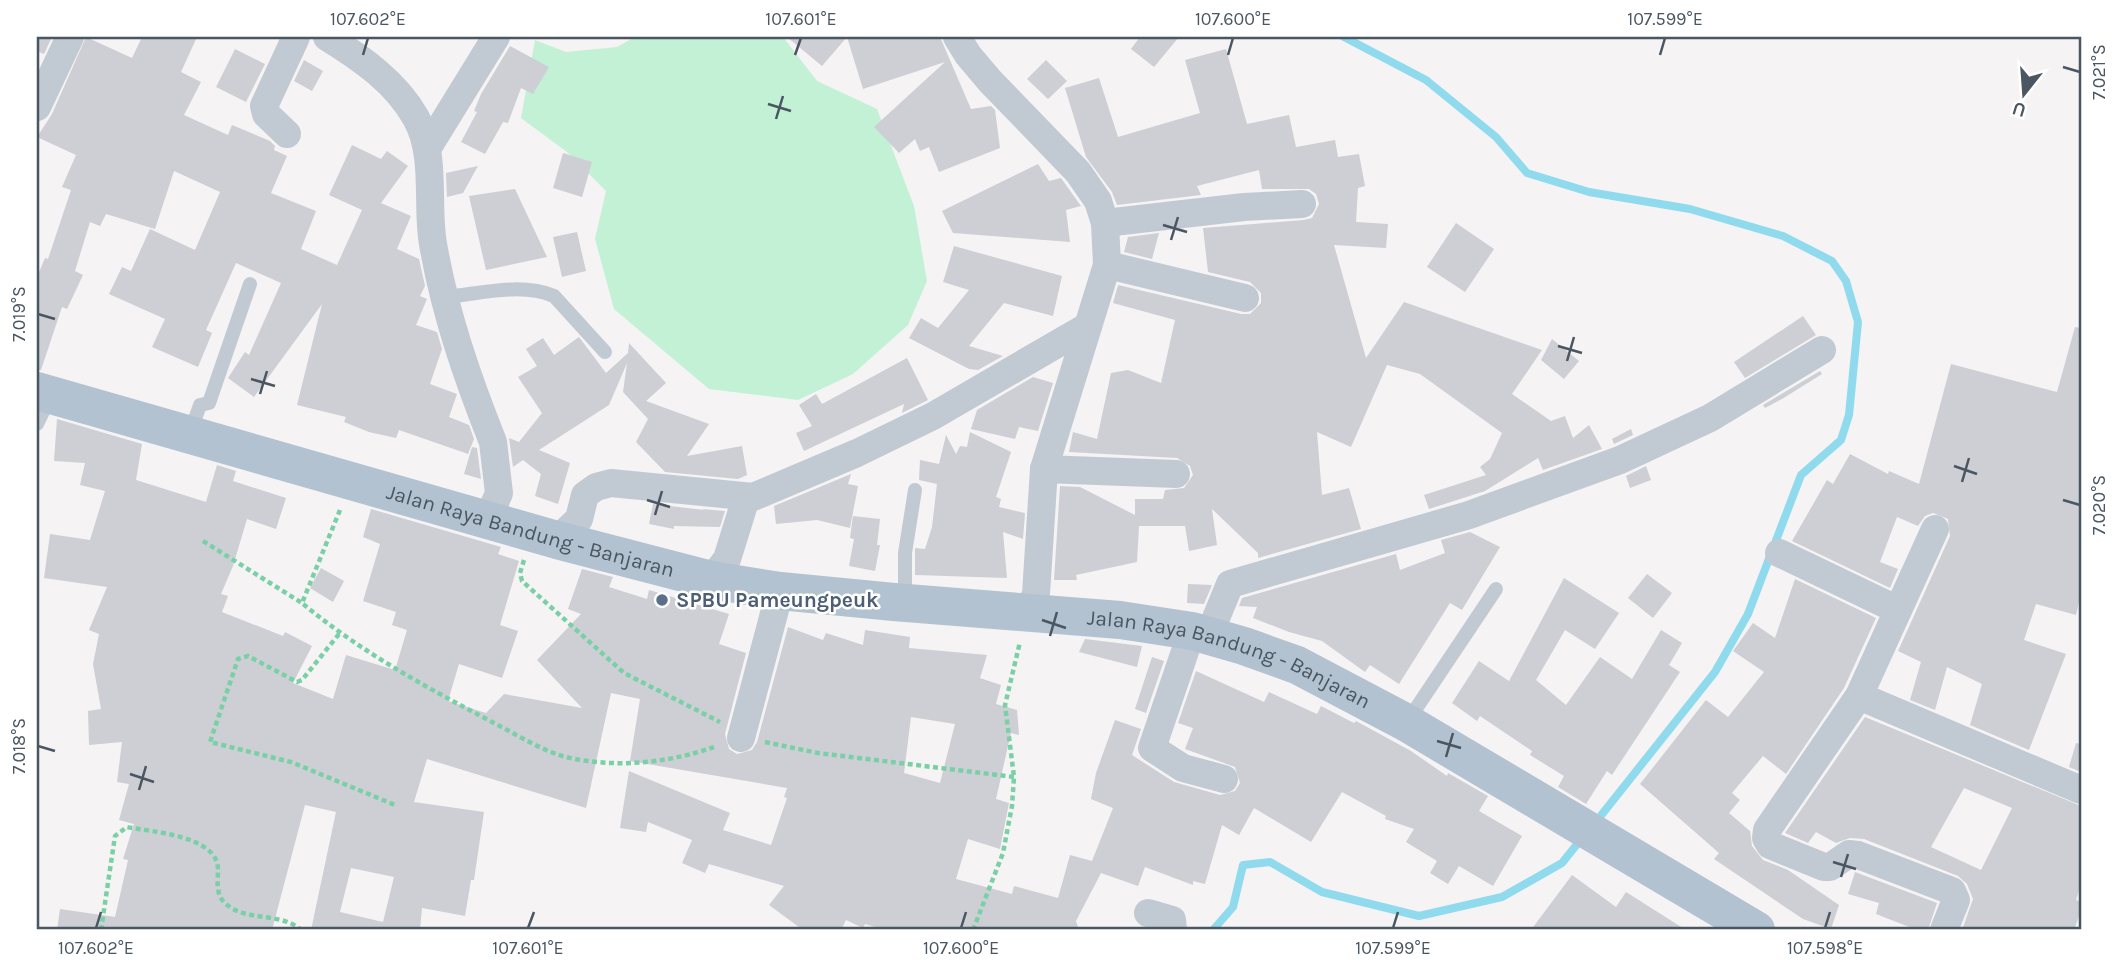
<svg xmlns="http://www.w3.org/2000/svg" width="2118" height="967" font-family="Karla,sans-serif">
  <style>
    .green { fill: #c3f1d5 }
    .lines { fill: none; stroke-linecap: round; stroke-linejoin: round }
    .stream { stroke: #90daee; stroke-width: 8 }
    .building { fill: #cdcfd5; fill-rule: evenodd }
    .path { stroke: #7ad0a6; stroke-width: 4.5; stroke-dasharray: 5 3.5; stroke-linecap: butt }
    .lane { stroke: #c1cad2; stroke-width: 14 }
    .street { stroke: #c1cad2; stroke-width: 28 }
    .primary { stroke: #b3c2d1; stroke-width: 38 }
    .ticks { fill: none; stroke: #4a5661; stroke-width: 2.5 }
    .service-dot { fill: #5c6f8a; stroke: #fff; stroke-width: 2.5 }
    .labels { text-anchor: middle; stroke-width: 5; stroke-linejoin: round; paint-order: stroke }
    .street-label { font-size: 21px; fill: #4a5661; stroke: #fff }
    .service-label { font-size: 21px; font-weight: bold; fill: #4e5e75; stroke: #fff; text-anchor: start }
    .neatline { fill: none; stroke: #4a5661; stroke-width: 2.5 }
    .ticks-label { font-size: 18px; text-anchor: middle; fill: #4a5661 }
  </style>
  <rect width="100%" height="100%" fill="#f5f3f3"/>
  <path class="green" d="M635,37h148l34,44 60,28 37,97 13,75 -19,44 -55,49 -55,26 -89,-11 -95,-80 -19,-70 11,-48 -39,-39 -46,-34 14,-78 31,12 51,-5z"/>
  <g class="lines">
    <g class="stream">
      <path d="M1344,37l82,43 70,57 31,36 62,19 101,17 93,27 49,25 14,20 12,41 -9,93 -8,25 -40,35 -53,139 -33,58 -120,151"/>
      <path d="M1213,930l20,-23 10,-42 27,-3 52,30 97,24 83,-19 60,-34 20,-25"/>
    </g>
  </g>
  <g class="building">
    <path d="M37,37h15l-8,17 -7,-3z"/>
    <path d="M86,37l46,21 10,-21h55l-16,35 20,10 -17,33 44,20 4,-10 38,16 5,5 -1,4 13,6 -16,37 45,18 -15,38 36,16 25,-55 -33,-15 23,-50 29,14 6,-8 21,15 -27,37 30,13 -14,33 22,10 6,27 -5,10 7,3 -11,26 21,7 5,17 -12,35 27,10 -8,23 20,8 5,14 -6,15 -69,-24 -3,8 -27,-6 -25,-10 2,-5 -49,-12 25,-101 -68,93 -26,-19 17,-26 4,3 32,-72 -45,-20 -30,67 6,3 -14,34 -46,-20 13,-28 -56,-25 13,-27 9,4 19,-42 45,21 25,-58 -46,-21 -19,58 -49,-15 -6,12 -10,-4 -15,49 8,4 -16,34 -5,-2 -21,63h-4v-93l8,-19 3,1 23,-69 -9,-3 14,-32 -39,-18 15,-23z"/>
    <path d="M787,37h153l31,72 20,-3 4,4 5,38 -61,24 -10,-25 -9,4 -5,-12 -16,14 -25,-26 71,-65 -82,27 -16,-52 -25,29z"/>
    <path d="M1140,37h39l-25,30 -23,-18z"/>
    <path d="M510,46l39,21 -16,27 -12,-6 -13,35 -5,-1 -18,32 -24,-12 16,-30 -3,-1 7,-17z"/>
    <path d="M235,49l30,15 -19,38 -30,-15z"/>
    <path d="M1226,49l21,75 42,-9 7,32 39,-7 3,17 21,-3 6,32 -7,2 -2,34 32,2 -2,24 -52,-3 32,113 38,-56 138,48 -30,44 39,27 14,-5 8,22 16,-13 13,24 -59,21 -5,-12 -53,33 -56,18 -5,-14 62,-20 -6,-8 10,-8 12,-26 -82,-59 -33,-9 -36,82 -34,-15 5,63 27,-7 12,41 -103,29v-5l-46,-44 5,36 -28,6 -4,-25h-46l-2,36 -61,13 1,5h-23l6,-94 20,1 55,28v-16h28l2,-9 19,-2 9,-13 -3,-9 -13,-8 -108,-6 4,-20 24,7 14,-66 17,-3 33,13 14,-63 -62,-17 5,-18 123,29h9l11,-11v-10l-11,-11 -42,-10 -5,-44 101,-8 8,-2 7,-14 -3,-10 -7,-5h-47l-3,-19 -62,16 4,9 -84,10 -5,-13 -26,-35 -21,-69 34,-10 19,59 82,-24 -15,-53z"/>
    <path d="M304,60l19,11 -11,20 -18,-10z"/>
    <path d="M1046,60l21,21 -19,18 -21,-20z"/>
    <path d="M563,153l29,9 -10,35 -29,-9z"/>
    <path d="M1038,164l11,17 12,-3 20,28 -15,4 4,32 -117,-9 -11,-22z"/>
    <path d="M478,166l-15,27 -16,4 -1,-24z"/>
    <path d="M515,189l32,68 -61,13 -17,-74z"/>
    <path d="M1456,223l38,26 -29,43 -38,-25z"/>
    <path d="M577,232l9,39 -24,6 -9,-40z"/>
    <path d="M1159,233l-7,26 -28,-7 4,-15z"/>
    <path d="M954,246l108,30 -9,40 -49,-13 -35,43 34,10 -25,14 -9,-1 -60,-31 12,-20 17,10 31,-38 -26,-8z"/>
    <path d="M1803,316l13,19 -71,43 -11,-16z"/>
    <path d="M2075,327l6,1v265l-5,22 -40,-11 -12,36 42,14 -37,96 -59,-25 12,-41 -35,-17 -12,43 -25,-10 11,-38 -23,-11 52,-115 -2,-17 -15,-6 -8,3 -7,10 -21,-9 -17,45 18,7 -8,19 -98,-47 35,-61 6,4 17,-30 38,20 1,-3 30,13 32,-120 106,28z"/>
    <path d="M579,337l27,36 22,-20 1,-10 37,40 -20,18 63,23 -22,32 55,-10 5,29 -9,4 -73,-7 -29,-30 12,-23 -25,-27 4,-29 -18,42 -70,45 31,13 -12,41 -23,-8 6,-22 -18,-14 -10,7 -4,-29 10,4 23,-29 -24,-36 19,-11 -11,-17 17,-11 11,17z"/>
    <path d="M1552,339l27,22 -15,18 -23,-19z"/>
    <path d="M907,358l21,42 -26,13 2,-9 -100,47 -8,-18 16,-7 -13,-21 17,-11 6,10z"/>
    <path d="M1820,371l2,3 -40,25 -17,9 -2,-3z"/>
    <path d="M1033,377l20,6 -15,48 -19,-4 -4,12 -44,-10 6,-19z"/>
    <path d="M57,419l85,25 -6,36 70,22 11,-37 19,6 -3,10 53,17 -10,31 -29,-10 -14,47 -12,28 7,2 -6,16 61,24 2,-4 27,14 -19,37 40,16 13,-44 49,15 12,-40 -15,-5 4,-13 -33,-11 17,-57 -17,-7 8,-28 130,38 -3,7 21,7 -19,64 18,6 -16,47 -43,-14 -11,37 38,12 18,-19 78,14 -45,-48 44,-46 -13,-5 14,-40 31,8 -4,10 38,12 2,-9 80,24 -10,30 27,9 -21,81 4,15 8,5 15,-4 5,-8 31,-115 35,13 3,-7 37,12 2,-15 45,7 -1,11 78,7 -7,23 21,7 -5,19 21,6 2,25 -8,-2 -15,66 13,4 -9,46 -32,-10 -12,40 56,15 2,-8 44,12 12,-43 22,6 21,-53 -22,-9 5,-26 19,-53 26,9 -9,26 42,27 46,13 15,-4 5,-8 -5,-16 -50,-18 8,-21 -15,-5 18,-52 68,31 5,-10 48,22 4,-8 33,17 2,-2 55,30 36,25 1,-3 40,23 -9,15 43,25 -29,50 -34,-20 -11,18 -18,-11 7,-12 -31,-19 8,-13 -29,-10 1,-3 -44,-24 -31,50 -57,-34 -15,27 -17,-10 -17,59 -12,-3v4l-48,-18 -7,19 -37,-13 -25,48 3,9h-194l-20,-6 -2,4 -17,-8 -5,10h-38l-34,-25 15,-19 -75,-22 -4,9 -23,-10 10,-23 -44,-18 -2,10 -26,-4 9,-57 101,42 -7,17 48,15 16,-47 -3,-1 3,-9 -157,-27 10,-62 -29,-6 -25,115 -159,-49 -13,43 70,10 -10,68h-3l-6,36 -43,-8 -2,22h-109l25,-118 -31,-7 -33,125h-215l3,-21 55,8 13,-57 -5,-1 11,-35 -15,-4 10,-36 -12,-2 5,-40 -33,3 -1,-34 13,-2 -8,-45 6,-30 -10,-4 18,-43 -63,-9 6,-44 40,6 15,-49 -25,-6 5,-22 -31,-2zM911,717l44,7 -15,59 -36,-10zM351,868l43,9 -11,45 -43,-10z"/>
    <path d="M1631,429l2,6 -19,9 -2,-5z"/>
    <path d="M970,432l41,20 -15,45 5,2 -2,8 26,6 -2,26 -20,-7 4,46 -92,-3v-27l10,1 7,-22 5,-43 -18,-4 1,-20 19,4 7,-29 10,19 4,-8 7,1z"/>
    <path d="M472,447l5,1 4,31 -17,-5z"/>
    <path d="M1646,466l5,14 -21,8 -4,-12z"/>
    <path d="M851,474l-3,10 10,2 -8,42 -33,-8 -41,4 -2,-18z"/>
    <path d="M653,504l51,6 -2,-1 23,2 -5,16 -46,-1v3l-25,-5z"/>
    <path d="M853,516l27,3 -3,26h3l-5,26 -26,-5 5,-27 -4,-1z"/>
    <path d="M1470,532l30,15 -38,63 -12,-7 -51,81 -29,-19 -5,7 -43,-31 -33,-9 -36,-14 4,-11 -18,-1 3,-8 154,-44 4,16 45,-17 -4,-13z"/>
    <path d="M321,568l23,13 -11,21 -23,-14z"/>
    <path d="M1647,574l25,19 -19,25 -25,-20z"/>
    <path d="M1564,578l55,35 -24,36 -30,-19 -29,50 30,25 34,-48 32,22 29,-49 21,13 -13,22 11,7 -68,103 -5,-4 -21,33 -28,-17 6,-11 -34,-21 2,-4 -52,-35 -3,5 -25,-18 27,-42 30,20z"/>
    <path d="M1795,579l81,39 -32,70 -58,86 -23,-18 -31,37 8,7 -11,13 21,18 2,15 11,14 25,10 51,35 -8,24 -28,-10 -89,-60 5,-6 -79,-69 66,-84 22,17 36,-45 -31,-21 20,-28 22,15z"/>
    <path d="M1188,584l24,1 -8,19 -17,-1z"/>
    <path d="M1085,639l57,7 -5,21 -58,-15z"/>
    <path d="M1152,657l12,4 -18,52 -11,-4z"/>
    <path d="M1865,717l216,89v78l-5,16 5,2v9l-7,19h-112l11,-31 -6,-15 -9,-8 -94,-37 -14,-1 -14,5 -20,-11 -8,11 -23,-10zM1964,788l48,20 -31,62 -50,-23z"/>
    <path d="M2076,743l5,1v28l-12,-5z"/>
    <path d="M1855,872l82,31 -9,27h-11l-41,-16 3,-11 -31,-9z"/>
    <path d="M1572,875l44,32 10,-15 60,38h-155z"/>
  </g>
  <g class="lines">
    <g class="path">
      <path d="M340,510l-38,93c59,49 122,83 190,119 26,13 54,32 83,37 49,9 97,3 142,-13"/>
      <path d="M203,541l99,62"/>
      <path d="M524,560l-4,13 2,8 102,92 96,49"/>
      <path d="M339,634l-37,46 -5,2 -49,-26 -10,3 -28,83 81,20 104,43"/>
      <path d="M765,742l53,11 196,24"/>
      <path d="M101,930l14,-94 12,-9c24,5 90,8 91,42 0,12 -3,26 8,35 20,18 56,8 75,26"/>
      <path d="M849,930h10"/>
      <path d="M973,930l30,-77 9,-47 2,-29 -9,-72 15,-63"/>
    </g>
    <g class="lane">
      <path d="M444,297c35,-3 77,-15 110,-1l51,56"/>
      <path d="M37,424l14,-29"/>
      <path d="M190,433l10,-28 9,-2 41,-119"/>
      <path d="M897,598l8,-11v-34l10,-63"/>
      <path d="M1407,722l89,-133"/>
    </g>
    <g class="street">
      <path d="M327,37c34,21 69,45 89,81 21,37 10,86 17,126 12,69 34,133 60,198l6,51 -11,26"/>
      <path d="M957,37l11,18 22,26 88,91 20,29 7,22 2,42 -63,204 -8,125 -8,18"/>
      <path d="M37,107l33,-70"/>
      <path d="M287,134l-21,-20 -2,-8 32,-69"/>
      <path d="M427,149l69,-112"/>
      <path d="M1105,223l139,-16 58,-3"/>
      <path d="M1107,265l138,33"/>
      <path d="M1044,469l132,5"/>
      <path d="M1935,529l-76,167 -92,134 -1,8 4,7 54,22h6l19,-13 9,1 94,36 4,9 -12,30"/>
      <path d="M557,540l22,-21 6,-24 11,-8 15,-4 142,14 104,-44 76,-37 155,-90"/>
      <path d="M1779,553l119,57"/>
      <path d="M711,580l16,-21 19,-61"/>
      <path d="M1192,631l-40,117 31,20 41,11"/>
      <path d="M1209,635l21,-51 239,-69 151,-55 90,-42 112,-68"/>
      <path d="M1859,696l222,94"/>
      <path d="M741,738l39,-147"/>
      <path d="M1148,913l24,7 1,10"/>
    </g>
    <path class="primary" id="s1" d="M37,391l520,149 154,40 69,11 114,11 226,18 72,11 52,15 53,19 110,58 349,207"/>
  </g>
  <path class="ticks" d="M363,55l5,-17M795,55l6,-17M1228,55l5,-17M1660,55l5,-17M2063,67l17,5M768,104l23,7M776,119l7,-23M1163,225l24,7M1171,240l7,-23M38,314l17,5M1558,346l24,7M1567,361l7,-24M251,379l24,7M260,394l7,-23M1954,466l23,8M1962,482l7,-24M647,500l23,7M2063,500l17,5M655,515l7,-24M1042,620l24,8M1050,636l7,-24M1437,741l24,7M38,746l17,5M1446,757l7,-24M130,774l24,8M139,790l7,-24M1833,862l23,7M1841,877l7,-23M96,928l5,-16M528,928l6,-16M961,928l5,-16M1393,928l5,-16M1825,928l5,-16"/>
  <circle class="service-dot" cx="662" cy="600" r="7"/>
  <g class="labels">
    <g class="street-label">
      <text dy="7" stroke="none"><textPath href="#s1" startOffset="513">Jalan Raya Bandung - Banjaran</textPath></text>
      <text dy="7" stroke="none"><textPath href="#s1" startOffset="1227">Jalan Raya Bandung - Banjaran</textPath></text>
    </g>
    <g class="service-label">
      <text x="676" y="607">SPBU Pameungpeuk</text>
    </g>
  </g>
  <rect width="2118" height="967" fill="none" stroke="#ffffff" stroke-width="77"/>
  <g transform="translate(2024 94) rotate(197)" stroke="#ffffff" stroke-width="5" paint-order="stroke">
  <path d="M0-5L12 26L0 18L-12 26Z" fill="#4a5661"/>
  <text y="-10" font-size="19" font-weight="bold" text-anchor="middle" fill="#4a5661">U</text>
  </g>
  <rect x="38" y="38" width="2042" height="890" class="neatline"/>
  <g class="ticks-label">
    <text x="368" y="25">107.602°E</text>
    <text x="801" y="25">107.601°E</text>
    <text x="1233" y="25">107.600°E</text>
    <text x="1665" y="25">107.599°E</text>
    <text transform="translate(2099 72) rotate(-90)" y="6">7.021°S</text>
    <text transform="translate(19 314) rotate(-90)" y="6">7.019°S</text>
    <text transform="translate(2099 505) rotate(-90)" y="6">7.020°S</text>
    <text transform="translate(19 746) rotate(-90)" y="6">7.018°S</text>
    <text x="96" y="954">107.602°E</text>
    <text x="528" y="954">107.601°E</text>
    <text x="961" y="954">107.600°E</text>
    <text x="1393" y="954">107.599°E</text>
    <text x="1825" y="954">107.598°E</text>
  </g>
</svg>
